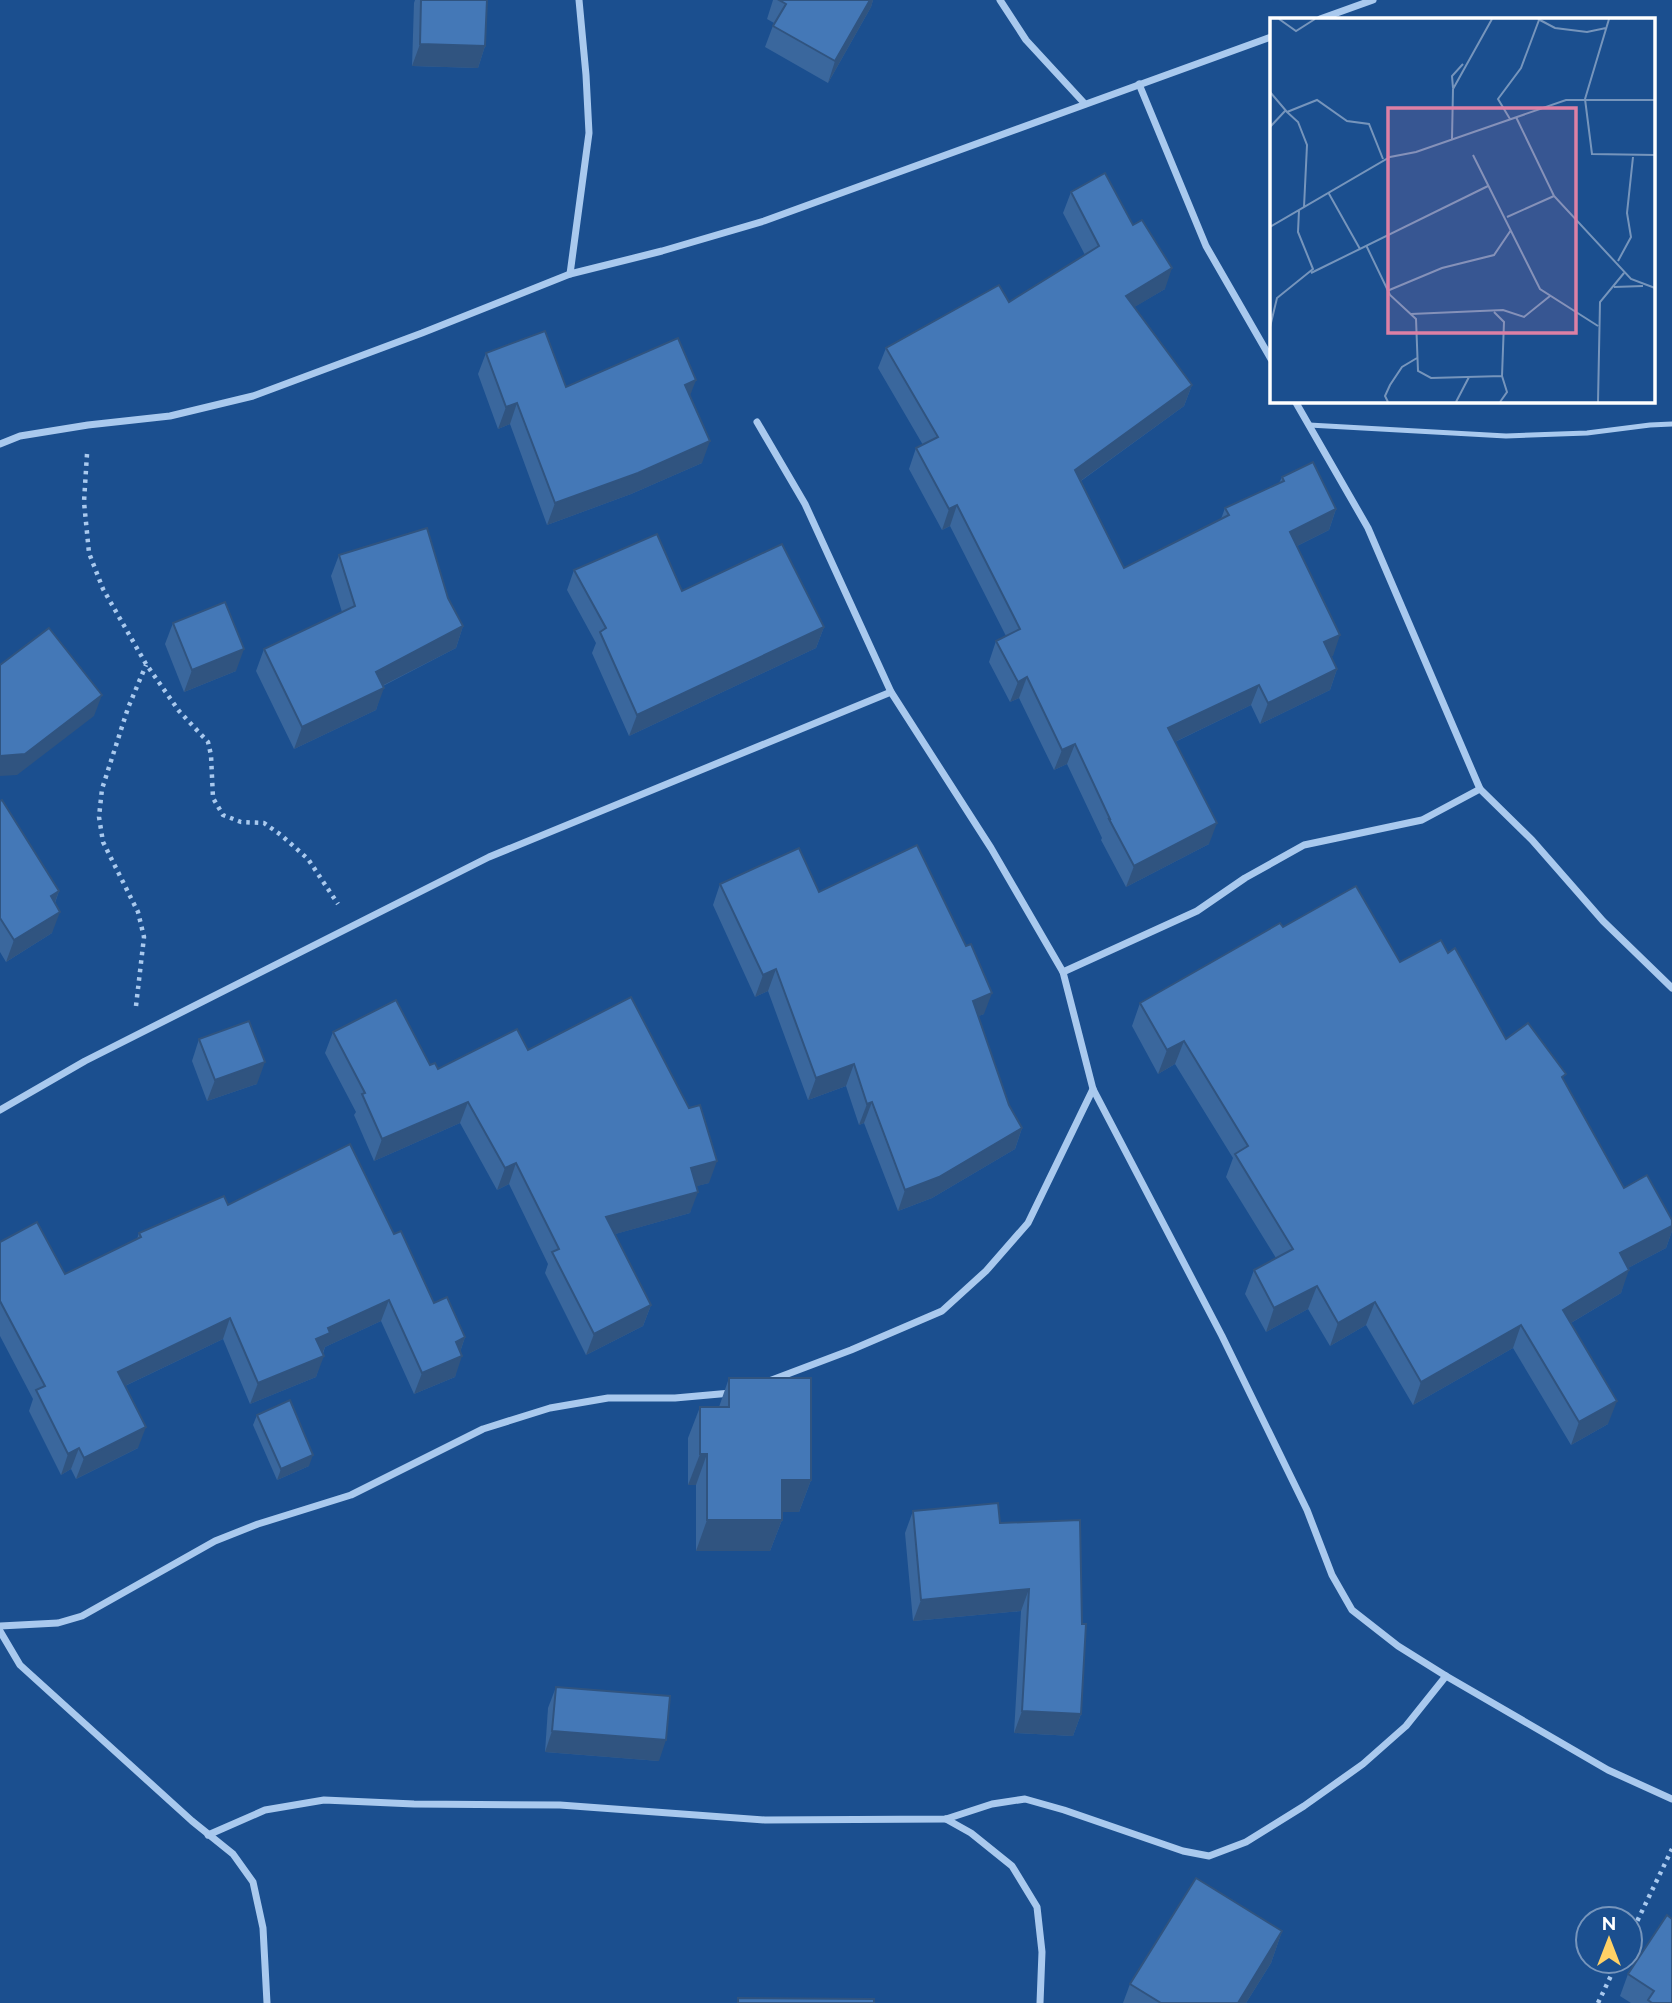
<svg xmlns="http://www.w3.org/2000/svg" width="1672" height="2003" font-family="Raleway,sans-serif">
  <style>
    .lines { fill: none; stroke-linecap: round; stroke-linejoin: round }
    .path { stroke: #a9c9ee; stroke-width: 4.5; stroke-dasharray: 3.5 5; stroke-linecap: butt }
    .service { stroke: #a9c9ee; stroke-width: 5 }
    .minor { stroke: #a9c9ee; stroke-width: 7 }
    .wall { fill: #3a679d }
    .shaded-wall { fill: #305480 }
    .building { fill: #4478b7; stroke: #305480; stroke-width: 2 }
    .inset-road { fill: none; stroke: #7695bc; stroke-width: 2 }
    .view { fill: #dd80a5; fill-opacity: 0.15; stroke: #dd80a5; stroke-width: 3.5 }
    .inset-edge { fill: none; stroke: #fff; stroke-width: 3.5 }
  </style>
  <rect width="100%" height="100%" fill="#1b4f8f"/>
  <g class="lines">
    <g class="path">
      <path d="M87,454l-3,48 5,51 14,36 43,75 33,47 29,31 3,13 2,43 10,17 18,7 23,1 17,12 27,24 30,45"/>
      <path d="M136,1006l8,-69 -6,-25 -35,-70 -4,-25 3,-28 26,-81 18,-43"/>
      <path d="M1630,1936l42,-87"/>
      <path d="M1598,2003l20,-42"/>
    </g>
    <path class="service" d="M1309,425l197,11 81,-3 63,-8 22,-1"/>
    <g class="minor">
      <path d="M1000,0l26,40 59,64"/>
      <path d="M1320,19l53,-19"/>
      <path d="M1139,84l67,162 65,113"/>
      <path d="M570,274l19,-141 -3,-58 -7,-75"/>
      <path d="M1295,401l73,127 112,261 52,51 71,81 69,67"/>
      <path d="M757,422l48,82 86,188 100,156 72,124 30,117 129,247 85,174 25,65 20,35 46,36 48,30 162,94 64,29"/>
      <path d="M0,444l20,-8 68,-11 82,-9 83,-20 169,-63 148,-59 92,-23 102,-30 507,-184"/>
      <path d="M1063,972l134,-61 48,-33 59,-33 118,-25 58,-31"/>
      <path d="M0,1110l85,-49 404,-204 402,-165"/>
      <path d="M769,1381l82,-31 91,-39 44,-40 42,-48 65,-134"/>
      <path d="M0,1626l58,-3 24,-7 133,-75 43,-17 93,-29 132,-66 67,-21 58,-10h67l56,-5"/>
      <path d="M0,1631l20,34 172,156 41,33 20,28 10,46 4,75"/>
      <path d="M946,1819l25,14 41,33 25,41 5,45 -2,51"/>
      <path d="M208,1835l57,-25 59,-10 90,4 146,1 205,15 181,-1 46,-15 33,-5 39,11 119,41 26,5 37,-14 58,-36 59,-42 43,-38 40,-50"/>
    </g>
  </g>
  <g class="wall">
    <path d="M415,0h72l-2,46 -7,22 -66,-2 2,-63z"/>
    <path d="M773,0h100l-2,7 -43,76 -63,-36 9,-24 -7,-4z"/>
    <path d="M1071,192l94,97 -31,18 58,78 -8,21 -103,75 43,87 97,-49 4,-11 54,-25 3,-6 54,32 -7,21 -32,16 36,110h-2l6,13 -7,21 -70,34 -9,-19 -76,37 34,102 -83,43 -25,-47 1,-2 -35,-74 -13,6 -35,-72 -9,4 -21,-40 7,-21 10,-5 -56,-110 -8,4 -33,-61 7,-21 7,-3 -45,-77 8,-20 123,-46 76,-47 -22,-42z"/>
    <path d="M486,353l80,34 124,10 12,66 -71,31 -84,31 -37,-101 -12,5 -20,-55z"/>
    <path d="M339,555l124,71 -7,22 -73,38 -7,24 -82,39 -38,-78 8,-22 78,-37 -11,-36z"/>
    <path d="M574,570l108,21 142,36 -8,21 -187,88 -37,-83 4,-10 -29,-53z"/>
    <path d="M173,623l63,48 -52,21 -19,-48z"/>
    <path d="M0,801l59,90 -4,12 -3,30 -46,29 -6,-10z"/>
    <path d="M720,884l99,8 165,122 -6,2 31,89 13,23 -7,21 -83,49 -34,13 -34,-88 -5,2 -13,-39 -38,14 -40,-109 -13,6 -42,-92z"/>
    <path d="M1283,927l117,35 48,-9 58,86 58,41 60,108 48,32v11l-6,17 -38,20 -7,25 -50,30 37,101 -37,21 -58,-97 -100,57 -47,-80 -36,21 -22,-37 -42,23 -21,-38 9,-24 22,-12 -50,-81 7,-19 -58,-94 -17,10 -26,-48 8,-23z"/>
    <path d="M333,1032l97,33 8,4 90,-19 181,133 -13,3 -6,27 -75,21 36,71 -8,21 -57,29 -41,-82 3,-9 -39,-80 -12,6 -37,-67 -86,38 -20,-46 2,-3 -31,-59z"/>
    <path d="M199,1039l58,45 -50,17 -15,-40z"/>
    <path d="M228,1205l166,29 40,69 31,34 -5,15 -5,25 -41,17 -33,-73 -56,26 -9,30 -66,27 -27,-65 -98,47 13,62 -62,31 -5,-10 -10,6 -32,-64 4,-12 -33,-63v-94l65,32 72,-35 2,-6z"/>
    <path d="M729,1378l82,102 -12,32h-17v8l-12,31h-74v-66h-8v-47l12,-31h19z"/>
    <path d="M257,1415l52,51 -32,14 -24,-55z"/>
    <path d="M913,1511l87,12 82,101 -1,90 -8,22 -59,-3 7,-122 -108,10 -8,-88z"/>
    <path d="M556,1687l103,74 -114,-9 3,-44z"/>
    <path d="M1282,1931l-11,32 -25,40h-123l7,-19z"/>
    <path d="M1628,1974l44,29h-41l-11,-7z"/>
  </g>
  <g class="shaded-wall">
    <path d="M870,0h3l-2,7 -43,76 7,-22z"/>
    <path d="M420,44l65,2 -7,22 -66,-2z"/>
    <path d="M1172,268l-7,21 -47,28 8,-21z"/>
    <path d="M696,380l-8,21 -3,-16z"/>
    <path d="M1192,385l-8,21 -116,84 7,-20z"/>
    <path d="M1480,401h95v1h-96z"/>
    <path d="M517,403l-7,21 -12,5 8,-22z"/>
    <path d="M710,441l-8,22 -71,31 -84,31 8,-22z"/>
    <path d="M957,505l-7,21 -8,4 7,-21z"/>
    <path d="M1336,509l-7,21 -46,23 7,-21z"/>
    <path d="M463,626l-7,22 -88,45 8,-21z"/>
    <path d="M824,627l-8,21 -187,88 8,-21z"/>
    <path d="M1340,635l-7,21 -16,7 7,-21z"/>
    <path d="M244,649l-8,22 -52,21 8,-22z"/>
    <path d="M1337,669l-7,21 -70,34 8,-21z"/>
    <path d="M1027,677l-8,21 -9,4 8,-20z"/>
    <path d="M1259,685l-8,20 -91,44 8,-21z"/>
    <path d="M384,688l-8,22 -82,39 8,-22z"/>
    <path d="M102,695l-8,21 -77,59 -17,1v-20z"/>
    <path d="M1075,744l-8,20 -13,6 8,-20z"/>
    <path d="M1217,823l-8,21 -83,43 8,-21z"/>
    <path d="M59,891l-8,22v-17z"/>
    <path d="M60,912l-8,21 -46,29 8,-22z"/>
    <path d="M776,969l-8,22 -13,6 8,-22z"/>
    <path d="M992,993l-8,21 -19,8 8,-21z"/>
    <path d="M1184,1041l-9,23 -17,10 9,-24z"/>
    <path d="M265,1062l-8,22 -50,17 8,-21z"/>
    <path d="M854,1064l-8,22 -38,14 8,-22z"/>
    <path d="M468,1102l-8,21 -86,38 8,-22z"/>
    <path d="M872,1102l-8,21 -5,2 8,-21z"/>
    <path d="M1022,1128l-7,21 -83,49 -34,13 7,-21z"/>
    <path d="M717,1161l-8,22 -26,7 8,-22z"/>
    <path d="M516,1163l-7,21 -12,6 8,-22z"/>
    <path d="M698,1192l-8,21 -92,26 8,-22z"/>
    <path d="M1672,1226v5l-6,17 -55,29 9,-24z"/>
    <path d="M1629,1270l-8,23 -67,40 9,-23z"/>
    <path d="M1317,1286l-9,23 -42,23 8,-24z"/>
    <path d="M389,1300l-8,21 -56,26 -3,7 -6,-15 12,-11z"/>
    <path d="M1375,1302l-9,23 -36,21 8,-23z"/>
    <path d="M651,1305l-8,21 -57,29 8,-21z"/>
    <path d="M230,1318l-7,21 -113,54 8,-21z"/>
    <path d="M1521,1325l-8,23 -100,57 8,-23z"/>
    <path d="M465,1337l-7,21 4,-2 -7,21 -41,17 8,-21 34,-31z"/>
    <path d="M324,1356l-8,21 -66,27 8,-21z"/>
    <path d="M1617,1401l-9,23 -37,21 8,-23z"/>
    <path d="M146,1427l-8,21 -62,31 8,-21z"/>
    <path d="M79,1448l-8,21 -10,6 7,-21z"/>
    <path d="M700,1454h7l-11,31h-8z"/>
    <path d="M313,1455l-4,11 -32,14 4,-11z"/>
    <path d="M782,1480h29l-12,32h-29z"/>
    <path d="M707,1520h75l-12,31h-74z"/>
    <path d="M1029,1589l-8,22 -108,10 8,-21z"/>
    <path d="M1022,1711l59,3 -8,22 -59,-3z"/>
    <path d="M552,1731l114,9 -7,21 -114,-9z"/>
    <path d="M1282,1931l-11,32 -25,40h-8z"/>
  </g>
  <g class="building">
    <path d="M421,0h66l-2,46 -65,-2z"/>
    <path d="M779,0h91l-35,61 -62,-35 13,-22z"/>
    <path d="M1105,173l28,52 9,-5 30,48 -46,28 66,89 -117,85 49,98 105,-53 -4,-7 59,-27 -2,-4 31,-15 23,47 -46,23 50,103 -16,7 13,27 -69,34 -9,-18 -91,43 49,95 -83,43 -25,-47h1l-35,-75 -13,6 -35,-73 -9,5 -22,-41 24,-12 -63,-124 -8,4 -33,-61 22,-11 -52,-89 113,-63 10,17 90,-56 -28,-54z"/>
    <path d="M545,331l21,56 112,-49 18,42 -11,5 25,56 -72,32 -83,30 -38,-100 -11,4 -20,-54z"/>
    <path d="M427,528l21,70 15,28 -87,46 8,16 -82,39 -38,-78 91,-43 -16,-51z"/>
    <path d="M657,534l25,57 100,-47 42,83 -187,88 -37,-83 6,-4 -32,-58z"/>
    <path d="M225,602l19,47 -52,21 -19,-47z"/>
    <path d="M49,628l53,67 -77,59 -25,2v-91z"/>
    <path d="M2,800l57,91 -8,5 9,16 -46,28 -14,-22v-117z"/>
    <path d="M917,845l49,101 5,-2 21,49 -19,8 36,104 13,23 -83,49 -34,13 -33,-88 -5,2 -13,-40 -38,14 -40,-109 -13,6 -43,-91 79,-36 20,44z"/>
    <path d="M1356,886l44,76 41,-22 7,13 7,-5 51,91 22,-16 38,51 -4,3 62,111 23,-13 25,45v6l-52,27 9,17 -66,40 54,91 -38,21 -58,-97 -100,57 -46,-80 -37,21 -21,-37 -43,22 -20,-38 39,-21 -58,-95 13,-8 -64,-105 -17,9 -27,-47 140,-80 3,4z"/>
    <path d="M631,997l58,111 11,-3 17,56 -26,7 7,24 -92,25 45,88 -57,29 -42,-82 7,-3 -43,-86 -11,5 -37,-66 -86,37 -20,-45 3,-1 -32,-61 63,-32 34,65 5,-2 3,6 79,-40 11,21z"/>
    <path d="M249,1021l16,41 -50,18 -16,-41z"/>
    <path d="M350,1144l44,90 7,-3 33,72 13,-6 18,40 -9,5 6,14 -40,17 -33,-73 -61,28 2,5 -14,6 8,17 -66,27 -28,-65 -112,54 28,55 -62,31 -5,-10 -11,6 -32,-64 9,-4 -45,-85v-59l37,-20 28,52 76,-37 -2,-4 85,-37 4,9z"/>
    <path d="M729,1378h82v102h-29v40h-75v-66h-7v-47h29z"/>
    <path d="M290,1400l23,55 -32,14 -24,-54z"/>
    <path d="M998,1503l2,20 80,-3 2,104h4l-5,90 -59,-3 7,-122 -108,11 -8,-89z"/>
    <path d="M556,1687l114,9 -4,44 -114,-9z"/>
    <path d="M1196,1878l86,53 -44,72h-77l-31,-19z"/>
    <path d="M1667,1915l5,4v84h-20l-4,-3 6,-9 -26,-17z"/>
    <path d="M738,1998l136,1v4h-136z"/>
  </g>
  <g transform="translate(1270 18)">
    <rect width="385" height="385" fill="#1b4f8f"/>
    <path class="inset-road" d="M9,1l17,12 19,-12M268,1l17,9 32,4 19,-4M339,1l-24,80 7,55 63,1M183,70l-1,-12 11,-12M0,74l17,20 30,-12 30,21 22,3 14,35M17,94l11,10 9,23 -3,62M246,99l38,79 77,83 24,9M240,101l-12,-20 23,-31 18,-48M0,109l15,-16M182,121l1,-50 39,-70M203,137l67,134 58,37M58,174l32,57M237,199l47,-21M0,209l120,-70 26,-5 150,-52h89M96,227l24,50 26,24 2,52 13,7 71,-2 5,16 -7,10M348,243l13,-24 -4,-24 6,-56M41,255l177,-87M344,269l29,-1M117,273l55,-23 52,-13 17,-25M224,294l10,10 -2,54M141,296l92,-4 21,7 26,-21M0,309l7,-29 36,-29 -15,-37 1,-22M118,384l-3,-6 5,-11 12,-18 15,-9M186,384l13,-25M328,384l2,-100 24,-29"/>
    <path class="view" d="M118,90h188v225h-188z"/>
    <rect width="385" height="385" class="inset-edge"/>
  </g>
  <g transform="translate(1609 1940)"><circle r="33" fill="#1b4f8f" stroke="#7695bc" stroke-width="2"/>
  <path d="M0-5L12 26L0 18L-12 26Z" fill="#ffd166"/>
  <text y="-10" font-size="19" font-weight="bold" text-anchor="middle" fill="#ffffff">N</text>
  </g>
</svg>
